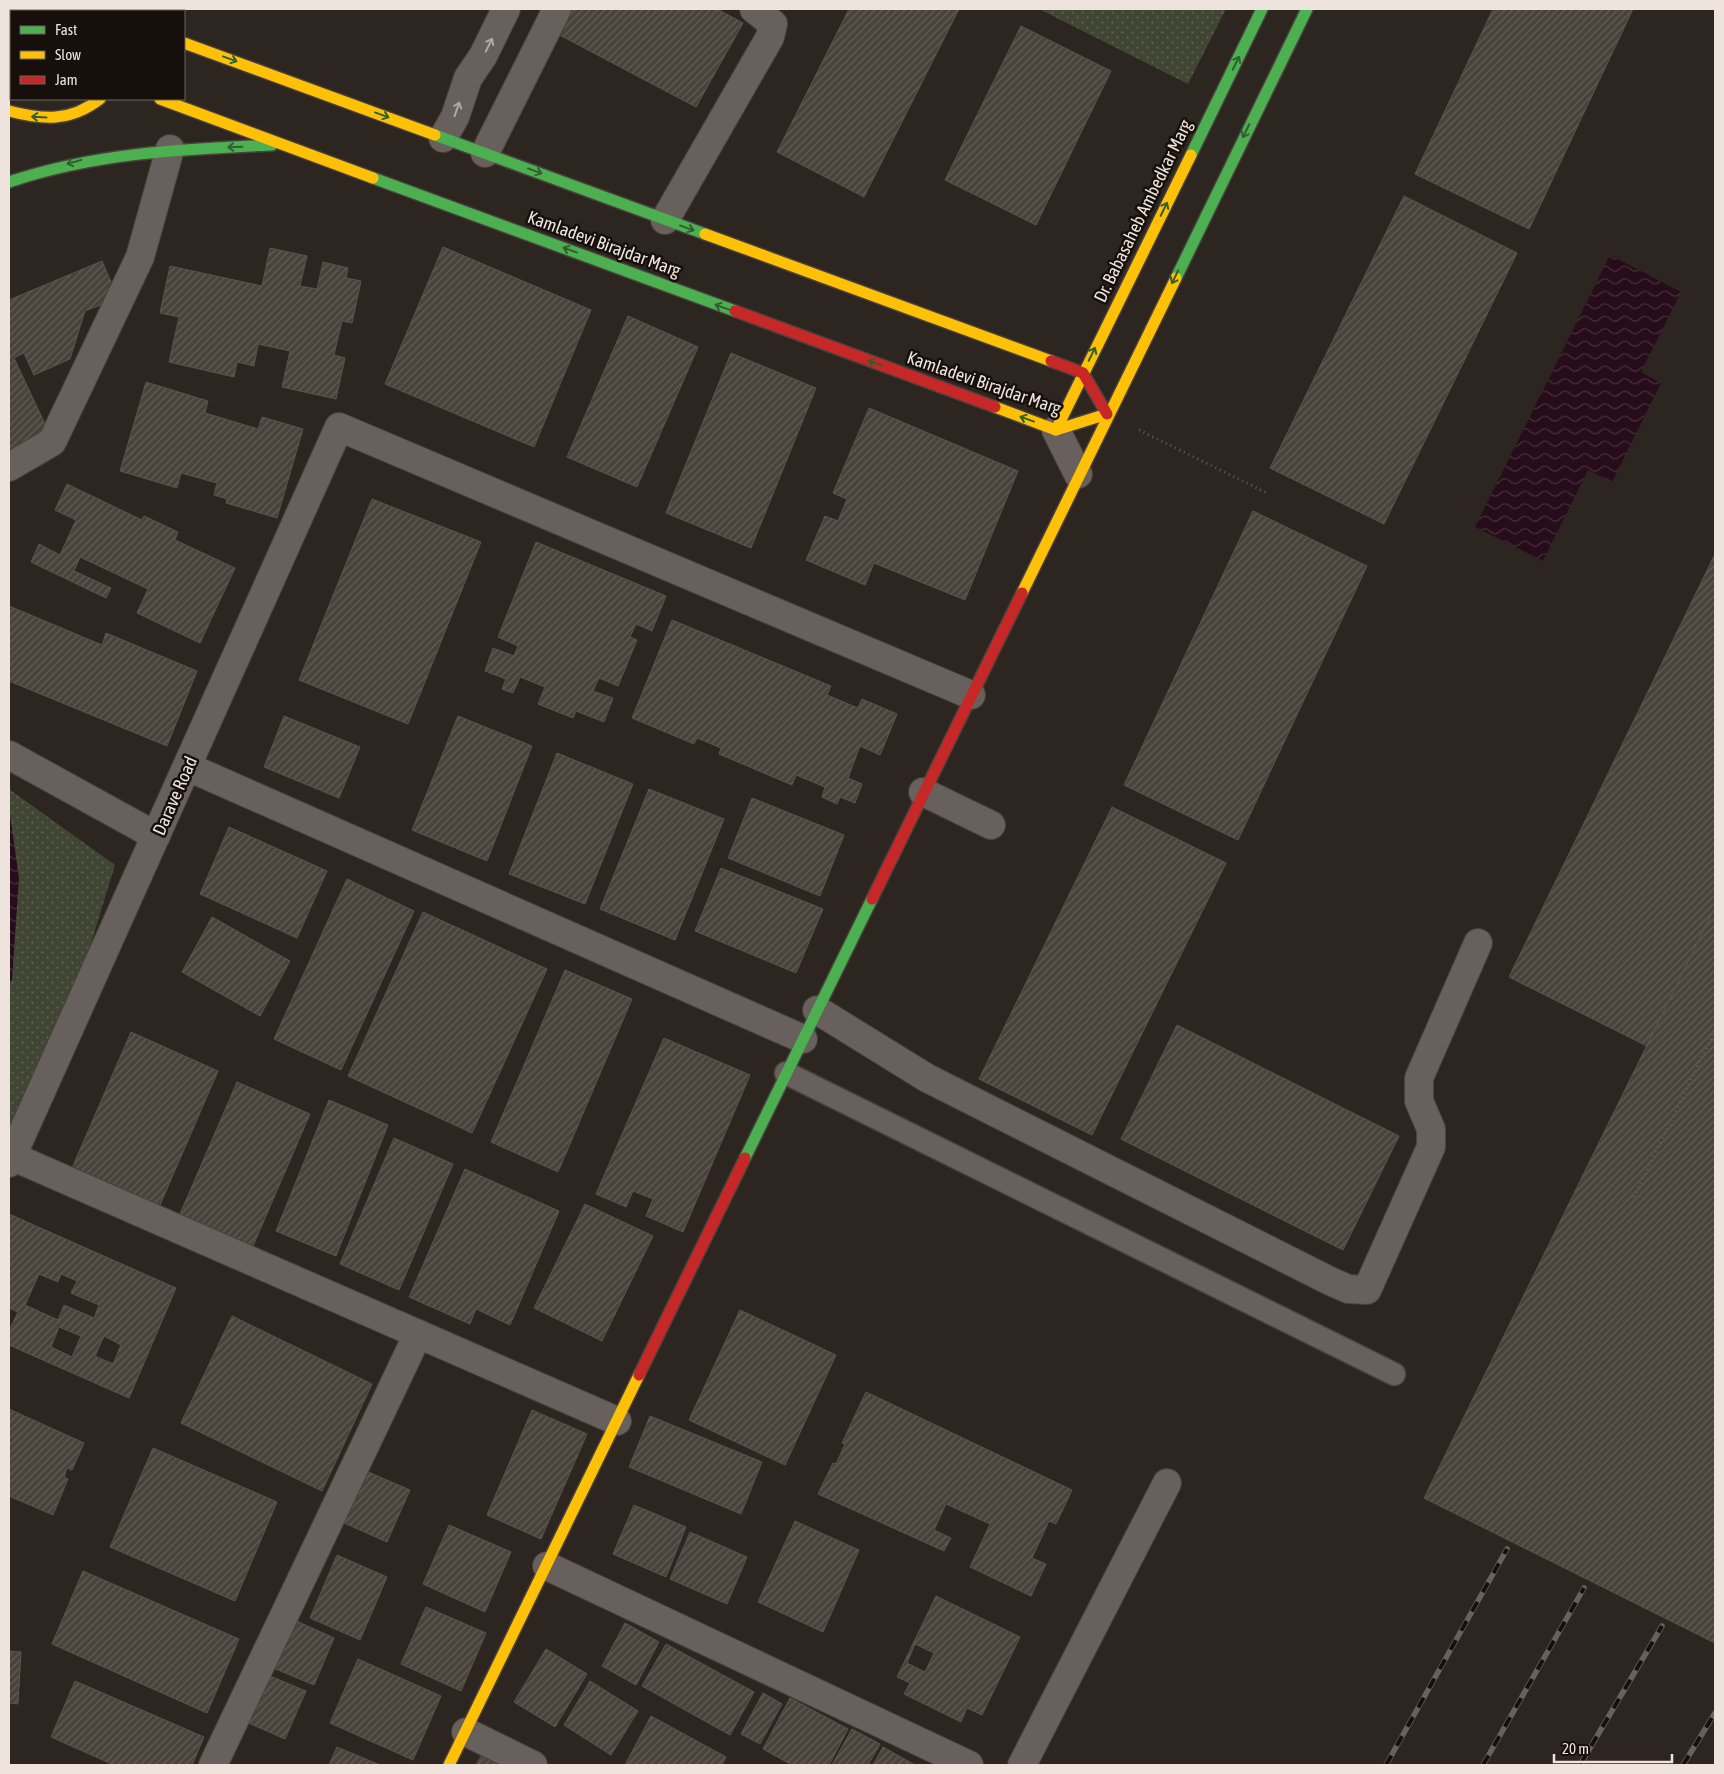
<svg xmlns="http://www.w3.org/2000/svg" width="1724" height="1774" font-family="'Asap Condensed',sans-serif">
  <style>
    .park { fill: url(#park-dots) }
    .water { fill: url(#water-waves) }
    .building { fill: url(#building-hatch); stroke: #59544e; fill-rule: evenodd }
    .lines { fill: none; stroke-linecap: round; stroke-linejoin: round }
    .lane-casing { stroke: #48413d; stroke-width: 25 }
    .street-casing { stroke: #48413d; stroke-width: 30 }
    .fast-casing { stroke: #48413d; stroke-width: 14 }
    .slow-casing { stroke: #48413d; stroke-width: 14 }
    .jam-casing { stroke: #48413d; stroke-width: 14 }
    .path { stroke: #635c57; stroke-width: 3; stroke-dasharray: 1 4; stroke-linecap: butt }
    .lane { stroke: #67605c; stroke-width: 22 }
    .street { stroke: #67605c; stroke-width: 28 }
    .fast { stroke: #4caf50; stroke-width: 11 }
    .slow { stroke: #ffc107; stroke-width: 11 }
    .jam { stroke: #c62828; stroke-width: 11 }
    .rail-casing { stroke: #68615c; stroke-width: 5.5 }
    .rail { stroke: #160f0b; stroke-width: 4; stroke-dasharray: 11; stroke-linecap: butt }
    .oneway { stroke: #b1a8a3 }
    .oneway2 { stroke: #315f2e }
    .labels { text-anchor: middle; stroke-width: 5; stroke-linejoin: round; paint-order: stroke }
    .street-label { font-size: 18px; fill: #eee3dd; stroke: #160f0b }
  </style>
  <defs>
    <pattern id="park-dots" width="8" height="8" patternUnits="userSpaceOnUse" patternTransform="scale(1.25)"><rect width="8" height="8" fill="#414634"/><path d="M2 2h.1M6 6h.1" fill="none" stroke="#5d6151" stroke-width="1.8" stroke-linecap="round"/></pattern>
    <pattern id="water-waves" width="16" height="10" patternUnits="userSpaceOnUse" patternTransform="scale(1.25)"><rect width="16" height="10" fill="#270c1b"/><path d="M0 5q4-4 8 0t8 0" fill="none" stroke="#472f3c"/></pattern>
    <pattern id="building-hatch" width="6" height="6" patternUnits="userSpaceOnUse" patternTransform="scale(1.25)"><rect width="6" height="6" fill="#49423a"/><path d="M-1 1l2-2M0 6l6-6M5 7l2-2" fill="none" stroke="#645d56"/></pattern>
  </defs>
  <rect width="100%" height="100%" fill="#2d2520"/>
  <g class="park">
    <path d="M1039,9h187l-38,75z"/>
    <path d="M9,789l106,76 -61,199 -45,76v-157l3,-3z"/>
  </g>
  <g class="water">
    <path d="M9,9h89l1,2h-88v62l-2,-3z"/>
    <path d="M1610,255l71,37 -40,80 20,11 -49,99 -24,-12 -45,91 -68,-34z"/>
    <path d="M9,808l10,70 -7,102 -3,3z"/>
  </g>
  <g class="building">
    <path d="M564,9h153l26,14 -47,84 -144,-76z"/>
    <path d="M849,9h110l-95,188 -87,-45z"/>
    <path d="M1493,9h140l-104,220 -114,-55z"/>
    <path d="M1021,26l90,45 -75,154 -91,-45z"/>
    <path d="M1404,196l113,57 -133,271 -114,-56z"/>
    <path d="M443,247l148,63 -57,137 -149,-63z"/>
    <path d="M270,248l37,8 -7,30 17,3 6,-27 25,6 -2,10 15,3 -9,42 -10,-2 -8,34 11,3 -9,41 -54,-12 8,-36 -32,-7 -4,22 -17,-4 -3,15 -65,-15 10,-45 -19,-4 10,-47 92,20z"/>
    <path d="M102,261l16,37 -33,13 -15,48 -36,16 -10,-22 -10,5 38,81 -43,21v-160z"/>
    <path d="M628,316l70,31 -61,140 -70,-30z"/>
    <path d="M731,353l85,35 -65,160 -85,-35z"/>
    <path d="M146,382l62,19 -3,12 53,16 4,-12 41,12 -26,89 -51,-15 1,-4 -13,-4 3,-12 -36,-10 -4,15 -57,-17z"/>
    <path d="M869,408l149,63 -53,129 -91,-37 -9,22 -59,-25 19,-44 13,5 9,-22 -14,-6z"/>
    <path d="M67,484l75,36 2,-4 34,16 -3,8 60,28 -35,75 -63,-30 11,-24 -68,-32 -6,14 37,17 -5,10 -75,-36 8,-18 21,11 16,-35 -21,-10z"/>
    <path d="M372,499l109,43 -73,182 -109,-44z"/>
    <path d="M1253,511l114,55 -129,274 -114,-55z"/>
    <path d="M536,542l130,54 -14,35 -16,-7 -6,13 7,3 -19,46 -19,-8 -6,13 20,7 -9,24 -28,-11 -3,7 -35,-14 7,-17 -25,-10 -7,16 -11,-4 4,-10 -21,-8 8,-23 21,8 4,-10 -20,-9z"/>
    <path d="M1715,554v353l-68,139 -138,-69z"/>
    <path d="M9,606l93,39 4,-12 91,38 -30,75 -158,-65z"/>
    <path d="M672,620l159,66 -4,9 31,13 4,-9 35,15 -17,41 -20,-9 -12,32 14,6 -7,19 -15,-6 -3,7 -15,-7 3,-10 -29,-12 -4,10 -73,-31 2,-6 -24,-10 -3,6 -62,-26z"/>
    <path d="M284,716l76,31 -21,51 -75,-31z"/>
    <path d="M458,716l74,30 -45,115 -75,-31z"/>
    <path d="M557,753l76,31 -48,120 -76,-30z"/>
    <path d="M649,789l75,30 -49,121 -75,-31z"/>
    <path d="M752,798l92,37 -24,61 -92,-38z"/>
    <path d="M1112,807l114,56 -134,272 -113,-56z"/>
    <path d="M229,827l98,44 -30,67 -97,-44z"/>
    <path d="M721,868l102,41 -27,64 -101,-42z"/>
    <path d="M347,879l67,32 -73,159 -67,-31z"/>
    <path d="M1715,907v736l-291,-145z"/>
    <path d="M423,912l124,57 -75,164 -124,-57z"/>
    <path d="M212,917l78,44 -30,55 -78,-44z"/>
    <path d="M565,970l67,29 -74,173 -67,-30z"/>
    <path d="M1177,1025l222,111 -56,114 -222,-111z"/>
    <path d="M131,1032l87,39 -58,134 -88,-37z"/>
    <path d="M664,1038l86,37 -67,157 -37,-16 7,-17 -20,-8 -7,16 -30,-13z"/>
    <path d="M237,1082l73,32 -57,132 -73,-32z"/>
    <path d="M329,1100l59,25 -52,131 -60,-25z"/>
    <path d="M394,1138l59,26 -54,126 -59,-26z"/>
    <path d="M465,1169l94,42 -49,114 -34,-16 -6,15 -61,-27z"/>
    <path d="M585,1204l68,32 -51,105 -68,-33z"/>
    <path d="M9,1214l167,74 -47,110 -120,-53v-14l9,-19 -9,-4zM39,1274l19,8 3,-8 16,7 -6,12 28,12 -5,13 -30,-13 -6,15 -33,-15zM59,1327l22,9 -9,21 -21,-10zM104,1336l17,9 -8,19 -18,-8z"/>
    <path d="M740,1310l96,45 -51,110 -96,-45z"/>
    <path d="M232,1316l140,68 -50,107 -141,-68z"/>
    <path d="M866,1392l206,98 -16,34 -7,-3 -17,37 14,6 -15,32 -61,-29 20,-43 -44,-20 -12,26 17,8 -7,13 -126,-57 15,-31 3,1 9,-20 -3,-1z"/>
    <path d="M9,1409l75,34 -12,27 -5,-2 -3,9 4,2 -15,36 -44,-19z"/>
    <path d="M532,1410l55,24 -46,105 -54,-24z"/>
    <path d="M650,1416l112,46 -21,52 -112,-47z"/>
    <path d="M153,1448l124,54 -42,99 -125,-54z"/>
    <path d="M366,1471l44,19 -23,52 -43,-19z"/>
    <path d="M634,1505l52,22 -20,50 -53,-23z"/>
    <path d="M795,1521l64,29 -36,82 -65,-30z"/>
    <path d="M449,1525l62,27 -26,60 -62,-28z"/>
    <path d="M690,1532l57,25 -20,47 -57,-25z"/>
    <path d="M337,1555l50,22 -27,63 -50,-22z"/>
    <path d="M83,1571l156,68 -32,74 -155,-69z"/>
    <path d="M936,1596l84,41 -38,78 -15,-7 -6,14 -57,-28 6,-11 -13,-6zM915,1644l19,9 -9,19 -18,-9z"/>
    <path d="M426,1607l60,26 -25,58 -60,-27z"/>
    <path d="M292,1619l42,19 -20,47 -43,-18z"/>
    <path d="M625,1623l34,19 -23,43 -34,-19z"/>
    <path d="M666,1644l88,48 -24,43 -88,-49z"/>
    <path d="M546,1649l41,25 -32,53 -41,-25z"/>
    <path d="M9,1651l12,1 -3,52 -9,-1z"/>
    <path d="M358,1659l83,37 -28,64 -83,-37z"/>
    <path d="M265,1674l41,17 -21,48 -41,-18z"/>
    <path d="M75,1681l129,56 -12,28h-78l-63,-28z"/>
    <path d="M590,1681l48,30 -27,44 -47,-30z"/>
    <path d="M763,1693l19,11 -22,40 -19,-10z"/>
    <path d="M790,1698l58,31 -19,36h-37l-29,-16z"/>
    <path d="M651,1716l75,41 -4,8h-97z"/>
    <path d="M852,1729l28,15 -12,21h-36z"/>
    <path d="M337,1747l43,18h-51z"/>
    <path d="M883,1747l32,18h-42z"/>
    <path d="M483,1753l22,12h-29z"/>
  </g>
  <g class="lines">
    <g class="lane-casing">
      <path id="lane" d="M786,1073l608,301"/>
    </g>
    <g class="street-casing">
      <g id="street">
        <path d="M443,138l12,-21 13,-39 15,-22 23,-47"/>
        <path d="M485,153l72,-144"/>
        <path d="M665,220l105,-183 3,-13 -19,-15"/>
        <path d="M1056,430l22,44"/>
        <path d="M9,467l43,-25 88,-185 30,-108"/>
        <path d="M9,755l147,81"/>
        <path d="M188,767l615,272"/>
        <path d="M923,792l68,33"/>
        <path d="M817,1010l110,68 403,203 18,8 19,1 64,-143v-18l-12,-28v-23l59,-135"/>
        <path d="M9,1155l608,266"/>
        <path d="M9,1163l330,-736 632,268"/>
        <path d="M547,1566l422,199"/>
        <path d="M466,1732l67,33"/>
        <path d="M213,1765l205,-431"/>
        <path d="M1022,1765l145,-282"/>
      </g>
    </g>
    <g class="fast-casing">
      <g id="fast">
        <path d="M435,135l270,99"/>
        <path d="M1191,155l71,-146"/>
        <path d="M373,178l362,133"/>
        <path d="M9,182c86,-29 173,-33 263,-37"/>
        <path d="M1176,278l131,-269"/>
        <path d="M745,1158l127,-259"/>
      </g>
    </g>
    <g class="slow-casing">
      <g id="slow">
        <path d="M184,43l251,92"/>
        <path d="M160,99l213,79"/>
        <path d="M9,111c34,9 61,11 91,-12"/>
        <path d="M705,234l346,127"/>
        <path d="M995,407l61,23 51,-16"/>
        <path d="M1056,430l135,-275"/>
        <path d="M1022,593l154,-315"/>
        <path d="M449,1765l190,-390"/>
      </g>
    </g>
    <g class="jam-casing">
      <g id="jam">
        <path d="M134,9l1,2"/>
        <path d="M735,311l260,96"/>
        <path d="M1051,361l32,12 24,41"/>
        <path d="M872,899l150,-306"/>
        <path d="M639,1375l106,-217"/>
      </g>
    </g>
    <g class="path">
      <path d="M1139,430l130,64"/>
      <path d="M1634,1197l81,-167"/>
    </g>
    <use href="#lane" class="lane"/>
    <use href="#street" class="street"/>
    <use href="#fast" class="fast"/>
    <use href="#slow" class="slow"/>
    <use href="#jam" class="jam"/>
    <g class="rail-casing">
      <g id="rail">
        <path d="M1386,1765l121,-216"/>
        <path d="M1483,1765l101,-177"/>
        <path d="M1580,1765l82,-139"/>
        <path d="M1683,1765l32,-52"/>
      </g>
    </g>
    <use href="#rail" class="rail"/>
  </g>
  <defs><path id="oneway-shaft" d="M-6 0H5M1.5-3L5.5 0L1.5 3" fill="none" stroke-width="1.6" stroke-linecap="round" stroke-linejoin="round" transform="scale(1.25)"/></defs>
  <g class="oneway">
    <use href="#oneway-shaft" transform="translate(489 45) rotate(-64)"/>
    <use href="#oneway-shaft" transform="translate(457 109) rotate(-71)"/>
  </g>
  <g class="oneway2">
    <use href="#oneway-shaft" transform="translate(230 59) rotate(20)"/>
    <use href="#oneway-shaft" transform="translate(1236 63) rotate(-64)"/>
    <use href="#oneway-shaft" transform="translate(382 115) rotate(20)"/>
    <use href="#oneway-shaft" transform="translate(39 117) rotate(-177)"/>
    <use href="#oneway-shaft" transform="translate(1246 131) rotate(116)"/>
    <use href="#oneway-shaft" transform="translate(235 147) rotate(178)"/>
    <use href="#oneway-shaft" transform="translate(74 162) rotate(165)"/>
    <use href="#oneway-shaft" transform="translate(535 171) rotate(20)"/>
    <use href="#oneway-shaft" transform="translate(1164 209) rotate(-64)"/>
    <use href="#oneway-shaft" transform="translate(687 228) rotate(20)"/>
    <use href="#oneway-shaft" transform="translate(570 250) rotate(-160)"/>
    <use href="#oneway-shaft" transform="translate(1175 277) rotate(116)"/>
    <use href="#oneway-shaft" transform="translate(722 307) rotate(-160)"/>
    <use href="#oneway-shaft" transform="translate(1092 354) rotate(-64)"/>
    <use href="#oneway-shaft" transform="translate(875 363) rotate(-160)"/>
    <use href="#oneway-shaft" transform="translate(1027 419) rotate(-160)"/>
  </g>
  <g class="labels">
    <g class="street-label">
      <text transform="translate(1143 211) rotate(-64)" y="6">Dr. Babasaheb Ambedkar Marg</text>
      <text transform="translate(604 244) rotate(20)" y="6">Kamladevi Birajdar Marg</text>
      <text transform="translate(984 383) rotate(19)" y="6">Kamladevi Birajdar Marg</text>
      <text transform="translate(175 796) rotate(-66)" y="6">Darave Road</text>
    </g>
  </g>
  <rect width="1724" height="1774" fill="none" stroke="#eee3dd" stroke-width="20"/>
  <rect x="10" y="10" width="175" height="90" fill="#160f0b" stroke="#6c645f"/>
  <rect x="20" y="26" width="25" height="8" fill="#4caf50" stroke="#6c645f"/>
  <text x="55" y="35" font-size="15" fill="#eee3dd">Fast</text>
  <rect x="20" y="51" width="25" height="8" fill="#ffc107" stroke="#6c645f"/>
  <text x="55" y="60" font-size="15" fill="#eee3dd">Slow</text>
  <rect x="20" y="76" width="25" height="8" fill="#c62828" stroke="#6c645f"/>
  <text x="55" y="85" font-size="15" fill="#eee3dd">Jam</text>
  <path d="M1554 1754v8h118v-8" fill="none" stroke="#eee3dd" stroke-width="2.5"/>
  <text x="1562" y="1754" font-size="15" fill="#eee3dd" stroke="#160f0b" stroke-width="4" paint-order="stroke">20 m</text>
</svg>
